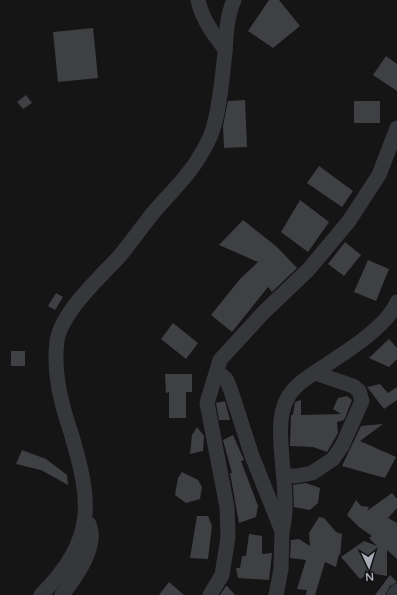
<svg xmlns="http://www.w3.org/2000/svg" width="397" height="595" font-family="'Varela Round',sans-serif">
  <style>
    .building { fill: #3f4043 }
    .lines { fill: none; stroke-linecap: round; stroke-linejoin: round }
    .minor { stroke: #36373b; stroke-width: 15 }
  </style>
  <rect width="100%" height="100%" fill="#151516"/>
  <g class="building">
    <path d="M269,0h10l21,26 -27,22 -25,-17z"/>
    <path d="M93,28l5,50 -40,4 -5,-50z"/>
    <path d="M386,56l11,8v27l-24,-16z"/>
    <path d="M26,95l6,8 -9,6 -6,-7z"/>
    <path d="M245,100l2,47 -23,1 -1,-22 5,-25z"/>
    <rect x="354" y="101" width="26" height="22"/>
    <path d="M319,166l34,25 -11,16 -35,-24z"/>
    <path d="M300,200l29,22 -21,30 -27,-20z"/>
    <path d="M243,220l34,27 20,21 -25,24 -4,-5 -36,45 -21,-17 29,-36 18,-17 -39,-17z"/>
    <path d="M345,242l16,13 -17,21 -16,-12z"/>
    <path d="M368,260l21,9 -13,32 -22,-9z"/>
    <path d="M56,293l7,4 -8,13 -7,-4z"/>
    <path d="M173,323l25,20 -12,16 -25,-20z"/>
    <path d="M389,339l8,9v11l-8,8 -20,-9z"/>
    <rect x="11" y="351" width="14" height="15"/>
    <path d="M165,374h27v18h-6v26h-17v-26l-3,1z"/>
    <path d="M380,384l8,9 9,-6v13l-13,9 -17,-22z"/>
    <path d="M347,396l5,4 -8,20 -7,2 1,11 -11,19 -14,-5 -23,-1 1,-31h2l2,-13 6,-2v15l40,-1 -8,-5 5,-11z"/>
    <path d="M225,401l5,19h-11l-3,-17z"/>
    <path d="M383,424l-23,17 36,16 -11,21 -43,-12 19,-40z"/>
    <path d="M197,427l7,9 -1,15 -13,3 2,-19z"/>
    <path d="M233,435l11,25 -3,1 17,45 -2,11 -17,6 -9,-50h2l-9,-33z"/>
    <path d="M22,450l24,9 21,16 1,10 -27,-15 -25,-6z"/>
    <path d="M182,472l16,8 4,7 -2,12 -14,4 -11,-8 3,-17z"/>
    <path d="M306,483l14,5 -2,15 -8,7 -16,-3 -1,-22z"/>
    <path d="M392,493l5,6v9l-9,10 9,5v36l-10,-9v26l-17,-3 -10,6 -19,-22 23,-16 13,5 -8,-8 3,-2 -13,-9 -12,-12 9,-15 5,6 8,1 -2,4z"/>
    <path d="M197,516h11l4,10 -4,33 -18,-1z"/>
    <path d="M319,517l5,1 12,14 6,2 -2,22 -1,-2 -3,13 -11,-5 -10,33h-9l1,-5 -10,-1 9,-29 -16,-2 1,-18 8,-1 11,7 -1,-13z"/>
    <path d="M249,534l13,2v18l10,-1 -3,27 -31,-2 -2,-10h4l2,-12h4z"/>
    <path d="M390,575l7,7 -7,4 -5,9h-10z"/>
    <path d="M169,582l15,13h-25z"/>
    <path d="M226,586h1l8,9h-15z"/>
  </g>
  <g class="lines">
    <g class="minor">
      <path d="M198,0c4,19 15,34 27,49"/>
      <path d="M217,371l9,8 4,9 22,68 30,75 -1,38 -5,26"/>
      <path d="M284,476h12l16,-3 21,-14 9,-13 20,-45 -3,-10 -6,-5 -38,-13"/>
      <path d="M282,531c11,-39 -12,-102 5,-132 7,-14 21,-22 33,-30 23,-15 67,-42 77,-67"/>
      <path d="M41,595c55,-56 51,-92 30,-162 -10,-30 -18,-60 -14,-92 4,-28 42,-63 61,-83 12,-14 23,-30 35,-45 15,-18 33,-34 45,-54 5,-8 11,-18 14,-27 8,-23 10,-55 13,-79 1,-17 2,-38 9,-53"/>
      <path d="M62,595c13,-17 37,-49 27,-71"/>
      <path d="M210,595l12,-20 6,-38 -1,-30 -20,-104 13,-43 43,-47 46,-44 40,-48 30,-46 18,-47"/>
      <path d="M394,595l3,-4"/>
    </g>
  </g>
  <g transform="translate(369 567) rotate(176)" stroke="#101011" stroke-width="3" paint-order="stroke">
  <path d="M0-3L7 15L0 10L-7 15Z" fill="#a7abb6"/>
  <text y="-6" font-size="11" font-weight="bold" text-anchor="middle" fill="#a7abb6">N</text>
  </g>
</svg>
